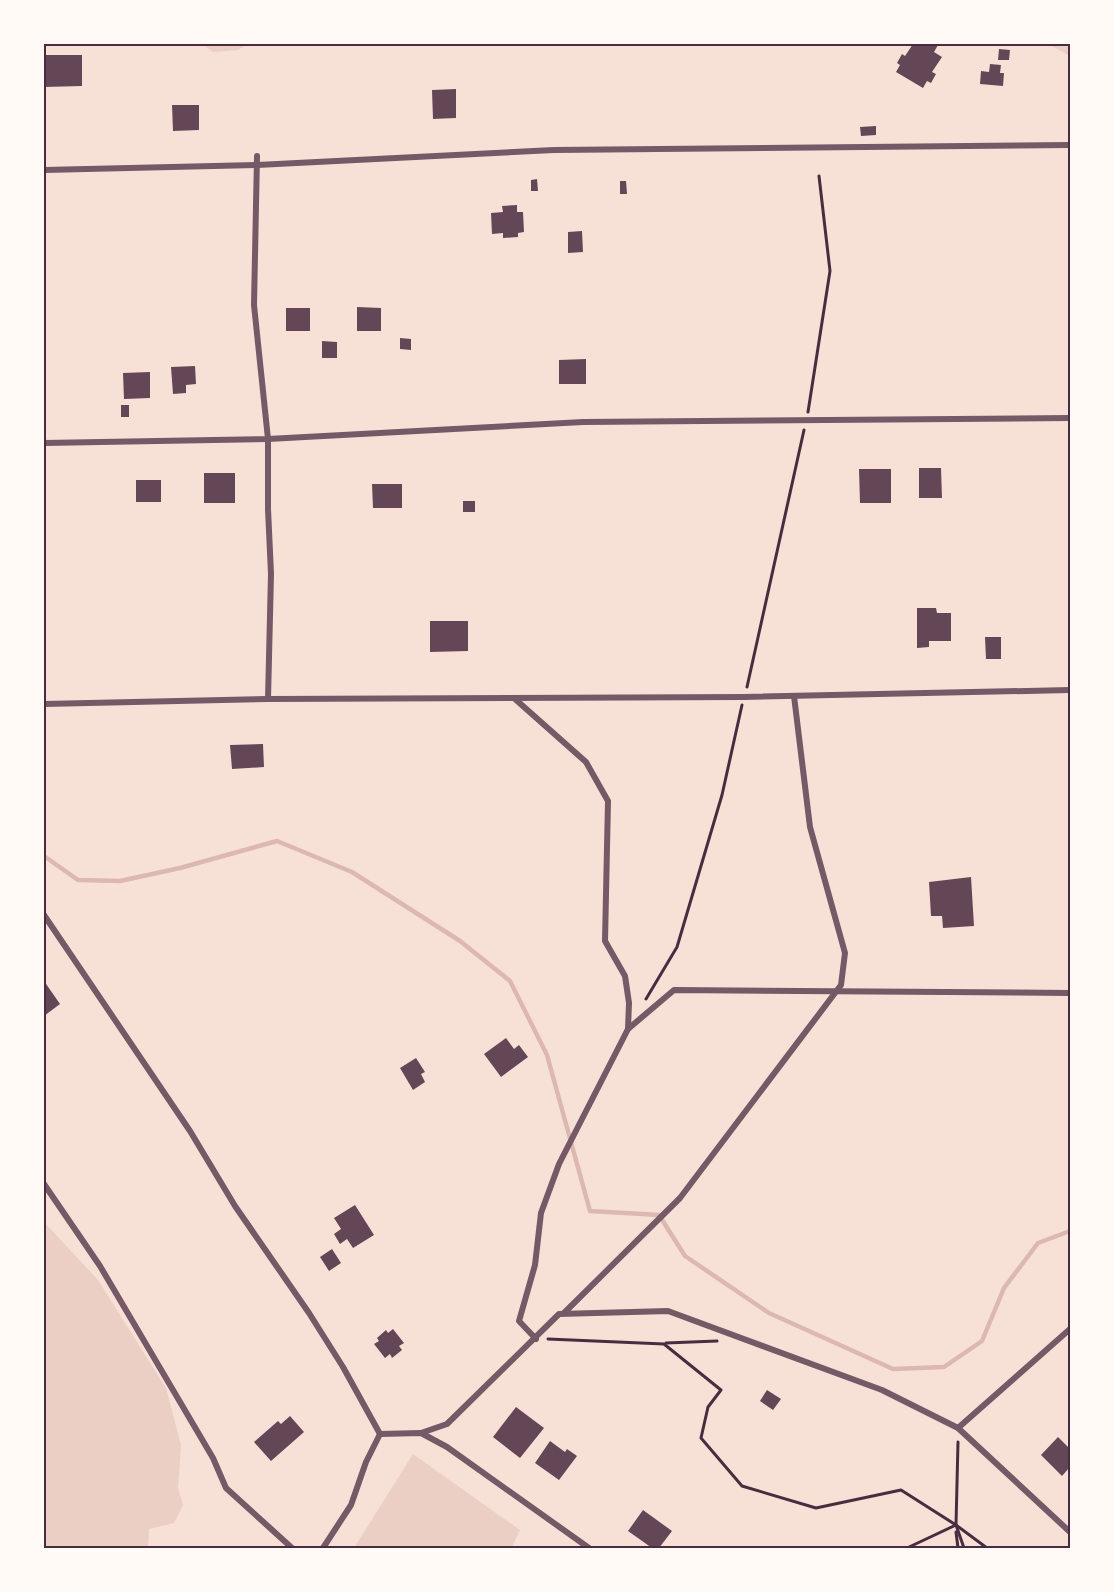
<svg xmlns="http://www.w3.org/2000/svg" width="1114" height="1592" font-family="'Sofia Sans Condensed',sans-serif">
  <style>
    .green { fill: #ebcfc5 }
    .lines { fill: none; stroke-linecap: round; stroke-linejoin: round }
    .stream { stroke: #dcb8b0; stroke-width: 4.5 }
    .building { fill: #644757 }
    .path { stroke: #4a2c40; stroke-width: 3 }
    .minor { stroke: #755966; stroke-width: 6 }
    .neatline { fill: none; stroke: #4a2c40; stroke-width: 2 }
  </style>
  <rect width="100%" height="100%" fill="#f7e1d7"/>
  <g class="green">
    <path d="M202,44h45l-9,6 -25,2z"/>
    <path d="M1048,44h22v12z"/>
    <path d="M44,1222l54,58 68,108 15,57 -3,43 5,17 -9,18 -25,6 -1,19h-104z"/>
    <path d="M413,1454l107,76 -8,17 1,1h-159z"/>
  </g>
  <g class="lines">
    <path class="stream" d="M44,856l34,24 42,1 60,-13 97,-27 75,31 108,69 50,40 37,74 43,156 69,4 26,41 84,57 124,56 51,-2 38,-26 22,-53 34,-45 32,-12"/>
  </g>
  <g class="building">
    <path d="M913,44h22l3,1 -4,7 8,5 -10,15 4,2 -5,9 -4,-2 -4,7 -27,-16 4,-7 -3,-2 5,-9 3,2z"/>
    <path d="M999,49l11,1 -1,10h-11z"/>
    <path d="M44,55h38v31l-38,1z"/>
    <path d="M990,64l11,1 -1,8h4l-1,13 -23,-2 1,-13 8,1z"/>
    <path d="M456,89v29l-23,1 -1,-29z"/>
    <path d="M172,105h27v25l-26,1z"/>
    <path d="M876,126v9l-15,1 -1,-9z"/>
    <path d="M537,179l1,12h-7v-11z"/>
    <path d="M620,181h6l1,13h-7z"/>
    <path d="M517,205v7h6l1,20 -6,1v4l-15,1v-5l-11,1 -1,-21 12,-1 -1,-6z"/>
    <path d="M582,231l1,21 -15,1v-21z"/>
    <path d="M357,307l24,1v23h-24z"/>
    <rect x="286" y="308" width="24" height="23"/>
    <path d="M400,338l11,1v11l-11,-1z"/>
    <path d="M322,341l15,1v16h-15z"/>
    <path d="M586,359v25h-27v-24z"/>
    <path d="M195,366l1,18 -10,1v8l-13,1 -2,-27z"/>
    <path d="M150,372v26l-26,1 -1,-26z"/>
    <rect x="121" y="405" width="8" height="12"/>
    <path d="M919,468h22l1,30h-23z"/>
    <path d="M859,469h32v34h-31z"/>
    <rect x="204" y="473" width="31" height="30"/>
    <rect x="136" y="480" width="25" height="22"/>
    <path d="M372,484h30v24h-29z"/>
    <rect x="463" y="501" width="12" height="11"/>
    <path d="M917,608h19l1,5h14v28h-22v6l-12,1z"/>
    <path d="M430,621h38v30l-38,1z"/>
    <path d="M985,637h16v22h-15z"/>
    <path d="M263,744l1,23 -32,2 -2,-24z"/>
    <path d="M971,877l3,49 -31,2 -1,-12h-11l-2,-34z"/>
    <path d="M44,981l16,23 -16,12z"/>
    <path d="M506,1038l8,11 5,-4 9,12 -27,20 -17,-23z"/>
    <path d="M416,1058l9,14 -4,2 4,8 -12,8 -13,-22z"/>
    <path d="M355,1205l19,30 -21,13 -6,-9 -7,5 -6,-10 7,-5 -7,-11z"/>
    <path d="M332,1249l9,14 -12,8 -9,-14z"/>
    <path d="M393,1329l11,14 -5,3 3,4 -10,8 -2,-4 -5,4 -11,-14 5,-3 -2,-3 9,-8 2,3z"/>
    <path d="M767,1390l14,9 -8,11 -13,-9z"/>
    <path d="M516,1407l28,21 -24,30 -27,-21z"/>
    <path d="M290,1416l14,16 -33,29 -17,-19 24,-21 3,3z"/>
    <path d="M1058,1437l12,12v18l-8,9 -21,-21z"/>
    <path d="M550,1441l15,11 2,-3 10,7 -18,24 -24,-17z"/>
    <path d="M643,1510l29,21 -13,17h-7l-24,-17z"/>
  </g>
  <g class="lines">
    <g class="path">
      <path d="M808,412l22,-141 -11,-95"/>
      <path d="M747,687l57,-257"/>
      <path d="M646,999l31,-52 45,-152 20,-90"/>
      <path d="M548,1339l116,5 57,46 -13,17 -7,31 41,48 74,22 85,-18 55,35 8,23"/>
      <path d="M666,1343l51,-2"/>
      <path d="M956,1525l2,-83"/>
      <path d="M956,1532l2,16"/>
      <path d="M907,1548l49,-23 31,23"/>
    </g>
    <g class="minor">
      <path d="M257,156l-3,149 14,134v70l3,65 -3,125"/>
      <path d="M44,170l213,-5 297,-15 516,-5"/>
      <path d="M44,443l224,-4 315,-17 487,-4"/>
      <path d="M515,699l71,63 22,39 -3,140 20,35 4,27 -1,26 -69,135 -18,49 -6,52 -16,56 17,18"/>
      <path d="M44,704l224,-5 476,-2 326,-7"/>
      <path d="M44,915l146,216 45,75 74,107 34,54 37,67 41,-1 26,14 142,101"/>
      <path d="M628,1029l46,-39 396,3"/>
      <path d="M44,1184l56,82 113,192 13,30 66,60"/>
      <path d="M564,1313l116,-115 161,-213 4,-32 -35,-126 -16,-131"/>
      <path d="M958,1428l112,-99"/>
      <path d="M421,1433l26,-9 112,-110 109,-3 214,79 76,38 112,104"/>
      <path d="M323,1548l28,-43 15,-43 14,-28"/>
    </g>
  </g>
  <rect width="1114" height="1592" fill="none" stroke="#fffaf5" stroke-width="90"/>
  <rect x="45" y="45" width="1024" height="1502" class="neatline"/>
</svg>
